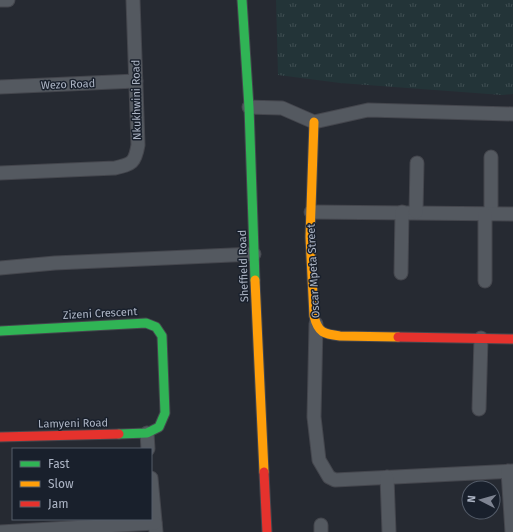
<svg xmlns="http://www.w3.org/2000/svg" width="513" height="532" font-family="'Fira Sans',sans-serif">
  <style>
    .grass { fill: url(#grass-tufts) }
    .lines { fill: none; stroke-linecap: round; stroke-linejoin: round }
    .street-casing { stroke: #44464d; stroke-width: 15 }
    .fast-casing { stroke: #44464d; stroke-width: 11 }
    .slow-casing { stroke: #44464d; stroke-width: 11 }
    .jam-casing { stroke: #44464d; stroke-width: 11 }
    .street { stroke: #545960; stroke-width: 13 }
    .fast { stroke: #30b455; stroke-width: 9 }
    .slow { stroke: #ff9f0a; stroke-width: 9 }
    .jam { stroke: #e5322d; stroke-width: 9 }
    .labels { text-anchor: middle; stroke-width: 3; stroke-linejoin: round; paint-order: stroke }
    .street-label { font-size: 11px; fill: #adb5c5; stroke: #19202c }
  </style>
  <defs>
    <pattern id="grass-tufts" width="24" height="20" patternUnits="userSpaceOnUse"><rect width="24" height="20" fill="#233438"/><path d="M3 7l-1-3M5 7V3M7 7l1-3M15 17l-1-3M17 17v-4M19 17l1-3" fill="none" stroke="#404f53"/></pattern>
  </defs>
  <rect width="100%" height="100%" fill="#262a32"/>
  <path class="grass" d="M276,0h237v94l-11,1 -162,-12 -62,-8z"/>
  <g class="lines">
    <g class="street-casing">
      <g id="street">
        <path d="M0,0h8"/>
        <path d="M0,87l136,-6"/>
        <path d="M249,107l33,1 32,14 54,-12 145,4"/>
        <path d="M491,157v57"/>
        <path d="M0,173l115,-5c17,-4 20,-5 23,-23l-5,-145"/>
        <path d="M311,212l202,2"/>
        <path d="M416,212l1,-49"/>
        <path d="M485,214v67"/>
        <path d="M0,268l55,-5 199,-9"/>
        <path d="M401,273l1,-61"/>
        <path d="M316,324l-2,93 5,43 10,17 6,3 178,-9"/>
        <path d="M479,409l2,-71"/>
        <path d="M147,433l1,16"/>
        <path d="M508,471l4,61"/>
        <path d="M387,477l2,55"/>
        <path d="M151,478l5,54"/>
        <path d="M321,525v7"/>
        <path d="M0,532l155,-9"/>
      </g>
    </g>
    <g class="fast-casing">
      <g id="fast">
        <path d="M242,0l7,107 6,173"/>
        <path d="M0,331l146,-8 10,4 6,9 3,77 -6,14 -12,6 -28,1"/>
      </g>
    </g>
    <g class="slow-casing">
      <g id="slow">
        <path d="M314,122l-4,115 4,79c4,17 10,18 26,20l58,1"/>
        <path d="M255,280l9,192"/>
      </g>
    </g>
    <g class="jam-casing">
      <g id="jam">
        <path d="M398,337l115,2"/>
        <path d="M0,437l119,-3"/>
        <path d="M264,472l3,60"/>
      </g>
    </g>
    <use href="#street" class="street"/>
    <use href="#fast" class="fast"/>
    <use href="#slow" class="slow"/>
    <use href="#jam" class="jam"/>
  </g>
  <g class="labels">
    <g class="street-label">
      <text transform="translate(68 84) rotate(-2)" y="4">Wezo Road</text>
      <text transform="translate(136 100) rotate(-91)" y="4">Nkukhwini Road</text>
      <text transform="translate(243 266) rotate(-92)" y="4">Sheffield Road</text>
      <text transform="translate(313 271) rotate(-93)" y="4">Oscar Mpeta Street</text>
      <text transform="translate(100 313) rotate(-3)" y="4">Zizeni Crescent</text>
      <text transform="translate(73 423) rotate(-1)" y="4">Lamyeni Road</text>
    </g>
  </g>
  <rect x="12" y="448" width="140" height="72" fill="#19202c" stroke="#545c69"/>
  <rect x="20" y="461" width="20" height="6" fill="#30b455" stroke="#545c69"/>
  <text x="48" y="468" font-size="12" fill="#adb5c5">Fast</text>
  <rect x="20" y="481" width="20" height="6" fill="#ff9f0a" stroke="#545c69"/>
  <text x="48" y="488" font-size="12" fill="#adb5c5">Slow</text>
  <rect x="20" y="501" width="20" height="6" fill="#e5322d" stroke="#545c69"/>
  <text x="48" y="508" font-size="12" fill="#adb5c5">Jam</text>
  <g transform="translate(481 500) rotate(276)"><circle r="19" fill="#19202c" stroke="#545c69"/>
  <path d="M0-3L7 15L0 10L-7 15Z" fill="#7e8492"/>
  <text y="-6" font-size="11" font-weight="bold" text-anchor="middle" fill="#adb5c5">N</text>
  </g>
</svg>
